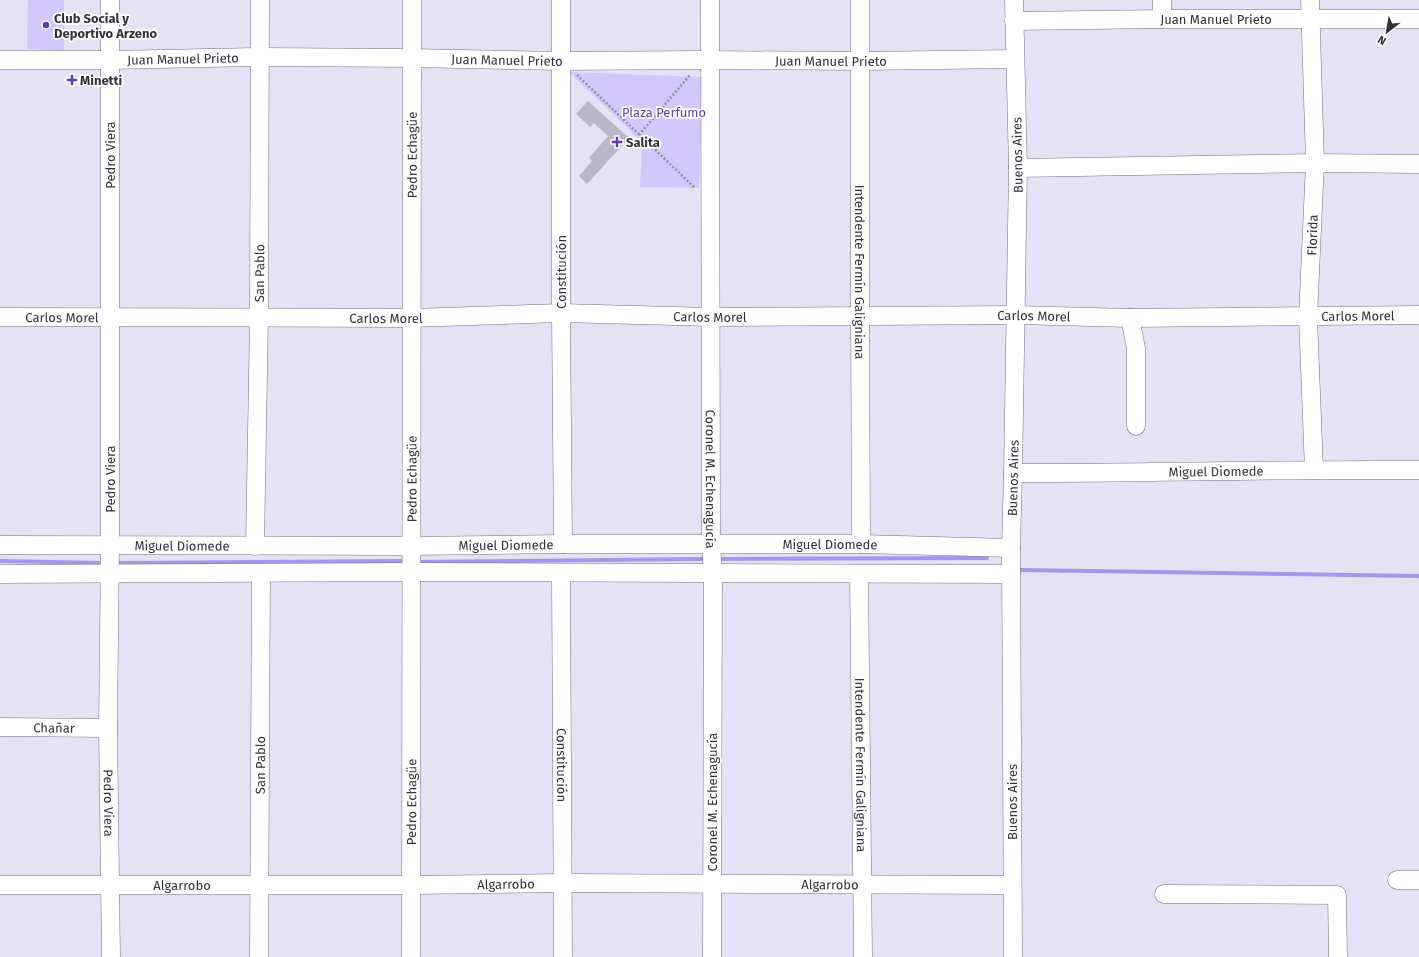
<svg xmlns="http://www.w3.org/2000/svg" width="1419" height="957" font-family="'Fira Sans',sans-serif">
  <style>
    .green { fill: #d2c8fc }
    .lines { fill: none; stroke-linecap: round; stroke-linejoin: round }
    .stream { stroke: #a995ea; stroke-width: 4 }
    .building { fill: #bab6c9 }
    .minor-casing { stroke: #737081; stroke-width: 19 }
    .path { stroke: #94919e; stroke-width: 2.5; stroke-dasharray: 2 2; stroke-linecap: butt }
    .minor { stroke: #fff; stroke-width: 18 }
    .poi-dot { fill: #6339b1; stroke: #fff; stroke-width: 1.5 }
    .labels { text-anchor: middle; stroke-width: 3.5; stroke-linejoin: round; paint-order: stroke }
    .poi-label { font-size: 13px; font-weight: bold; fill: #333239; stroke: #fff; text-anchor: start }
    .street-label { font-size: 13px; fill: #333239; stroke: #fff }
    .park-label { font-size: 13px; fill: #5f3fa2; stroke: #fff }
  </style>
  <rect width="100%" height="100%" fill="#e6e2f5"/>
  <g class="green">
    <path d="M28,0h36v50l-37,-1z"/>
    <path d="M569,72l133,5 -3,111 -59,-1 2,-45z"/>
  </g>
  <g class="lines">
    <g class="stream">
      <path d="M721,559l266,-1"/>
      <path d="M0,561l102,2"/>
      <path d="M419,562l285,-3"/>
      <path d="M118,563l285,-2"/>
      <path d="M1021,570l398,6"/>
    </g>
  </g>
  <path class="building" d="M588,101l41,37 -42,46 -8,-8 13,-15 -3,-3 19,-22 -14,-13 -4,4 -14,-13z"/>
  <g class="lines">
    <g class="minor-casing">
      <g id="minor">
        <path id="s1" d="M110,0v545l-2,183 3,229"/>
        <path d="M561,0v313l2,231"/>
        <path id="s2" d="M710,0l1,544 2,30 -1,383"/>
        <path id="s3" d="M860,0v316l1,228"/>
        <path d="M1310,0l5,163 -7,154 6,153"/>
        <path d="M1162,19v-19"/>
        <path id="s4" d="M1014,21l148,-2h257"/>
        <path id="s5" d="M0,60h110l150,-3 152,1 150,3 141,-1 158,1 154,-2"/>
        <path d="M1018,168l297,-5 104,1"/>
        <path id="s6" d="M0,317l412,1 149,-5 151,4 303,-2 115,3 289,-3"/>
        <path d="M1130,318l6,30v78"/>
        <path id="s7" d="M1013,473c136,0 271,-4 406,-3"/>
        <path id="s8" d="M0,545l411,1 152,-2h298l150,4"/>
        <path id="s9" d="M255,546l4,-228 1,-318"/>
        <path id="s10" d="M561,573l2,384"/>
        <path d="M0,574l412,-2 599,2"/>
        <path id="s11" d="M859,574l4,383"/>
        <path id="s12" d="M0,727l108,1"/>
        <path d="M1397,880h22"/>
        <path id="s13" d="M0,885h411l152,-2 449,2"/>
        <path d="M1164,894l173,1 1,62"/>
        <path id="s14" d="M259,957l2,-384"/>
        <path id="s15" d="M411,957l1,-957"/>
        <path id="s16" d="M1013,957l-2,-409 2,-75 5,-305 -4,-168"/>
      </g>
    </g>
    <g class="path">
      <path d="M577,75l118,113"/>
      <path d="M639,135l51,-60"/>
    </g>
    <use href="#minor" class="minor"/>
  </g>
  <g class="poi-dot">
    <circle cx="46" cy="25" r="4"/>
    <path d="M70 74h4v4h4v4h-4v4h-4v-4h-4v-4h4z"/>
    <path d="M615 136h4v4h4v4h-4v4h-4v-4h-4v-4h4z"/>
  </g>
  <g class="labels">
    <g class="poi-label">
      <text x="54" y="23">Club Social y<tspan x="54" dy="15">Deportivo Arzeno</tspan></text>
      <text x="80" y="85">Minetti</text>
      <text x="626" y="147">Salita</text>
    </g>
    <g class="street-label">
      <text dy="5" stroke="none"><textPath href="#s4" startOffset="202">Juan Manuel Prieto</textPath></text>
      <text dy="5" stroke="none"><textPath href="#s5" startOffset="183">Juan Manuel Prieto</textPath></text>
      <text dy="5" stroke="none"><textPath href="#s5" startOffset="507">Juan Manuel Prieto</textPath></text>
      <text dy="5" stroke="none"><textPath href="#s5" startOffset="831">Juan Manuel Prieto</textPath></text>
      <text transform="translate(110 155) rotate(-90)" y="5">Pedro Viera</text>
      <text dy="5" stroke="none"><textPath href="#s15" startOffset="802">Pedro Echagüe</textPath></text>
      <text transform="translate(1017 155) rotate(-91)" y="5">Buenos Aires</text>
      <text transform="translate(1312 235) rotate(-88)" y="5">Florida</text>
      <text transform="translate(561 272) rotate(-90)" y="5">Constitución</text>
      <text dy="5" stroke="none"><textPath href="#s3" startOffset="272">Intendente Fermín Galigniana</textPath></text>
      <text dy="5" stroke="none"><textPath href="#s9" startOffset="273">San Pablo</textPath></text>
      <text dy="5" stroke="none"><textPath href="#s6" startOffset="710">Carlos Morel</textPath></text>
      <text dy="5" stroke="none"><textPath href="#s6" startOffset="1034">Carlos Morel</textPath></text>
      <text dy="5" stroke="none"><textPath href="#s6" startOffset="1358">Carlos Morel</textPath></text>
      <text dy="5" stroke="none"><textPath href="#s6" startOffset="62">Carlos Morel</textPath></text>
      <text dy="5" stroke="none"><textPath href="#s6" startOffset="386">Carlos Morel</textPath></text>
      <text dy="5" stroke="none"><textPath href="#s7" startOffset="203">Miguel Diomede</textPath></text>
      <text transform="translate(110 479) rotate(-90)" y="5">Pedro Viera</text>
      <text dy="5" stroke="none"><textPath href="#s15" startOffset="478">Pedro Echagüe</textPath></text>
      <text dy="5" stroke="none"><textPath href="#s2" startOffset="479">Coronel M. Echenagucía</textPath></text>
      <text dy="5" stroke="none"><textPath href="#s16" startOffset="479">Buenos Aires</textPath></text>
      <text dy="5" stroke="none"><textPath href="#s8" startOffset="830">Miguel Diomede</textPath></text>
      <text dy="5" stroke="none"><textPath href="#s8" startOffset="506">Miguel Diomede</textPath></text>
      <text dy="5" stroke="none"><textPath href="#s8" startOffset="182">Miguel Diomede</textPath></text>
      <text dy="5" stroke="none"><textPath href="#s12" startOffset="54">Chañar</textPath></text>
      <text dy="5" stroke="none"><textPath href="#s14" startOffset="192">San Pablo</textPath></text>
      <text dy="5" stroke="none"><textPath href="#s10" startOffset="192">Constitución</textPath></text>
      <text dy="5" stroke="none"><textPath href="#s11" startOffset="191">Intendente Fermín Galigniana</textPath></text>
      <text dy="5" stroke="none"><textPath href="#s1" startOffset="803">Pedro Viera</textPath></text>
      <text dy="5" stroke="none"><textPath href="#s15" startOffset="155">Pedro Echagüe</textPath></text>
      <text transform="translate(712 802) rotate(-90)" y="5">Coronel M. Echenagucía</text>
      <text transform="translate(1012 802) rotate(-90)" y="5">Buenos Aires</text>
      <text dy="5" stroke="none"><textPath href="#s13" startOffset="506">Algarrobo</textPath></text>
      <text dy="5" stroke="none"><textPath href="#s13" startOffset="830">Algarrobo</textPath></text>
      <text dy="5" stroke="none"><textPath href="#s13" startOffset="182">Algarrobo</textPath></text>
    </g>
    <g class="park-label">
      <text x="664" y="117">Plaza Perfumo</text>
    </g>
  </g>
  <g transform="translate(1387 32) rotate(211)" stroke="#ffffff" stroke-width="3" paint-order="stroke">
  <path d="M0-3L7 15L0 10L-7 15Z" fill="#333239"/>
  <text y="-6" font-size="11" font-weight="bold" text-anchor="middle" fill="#333239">N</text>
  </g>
</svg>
